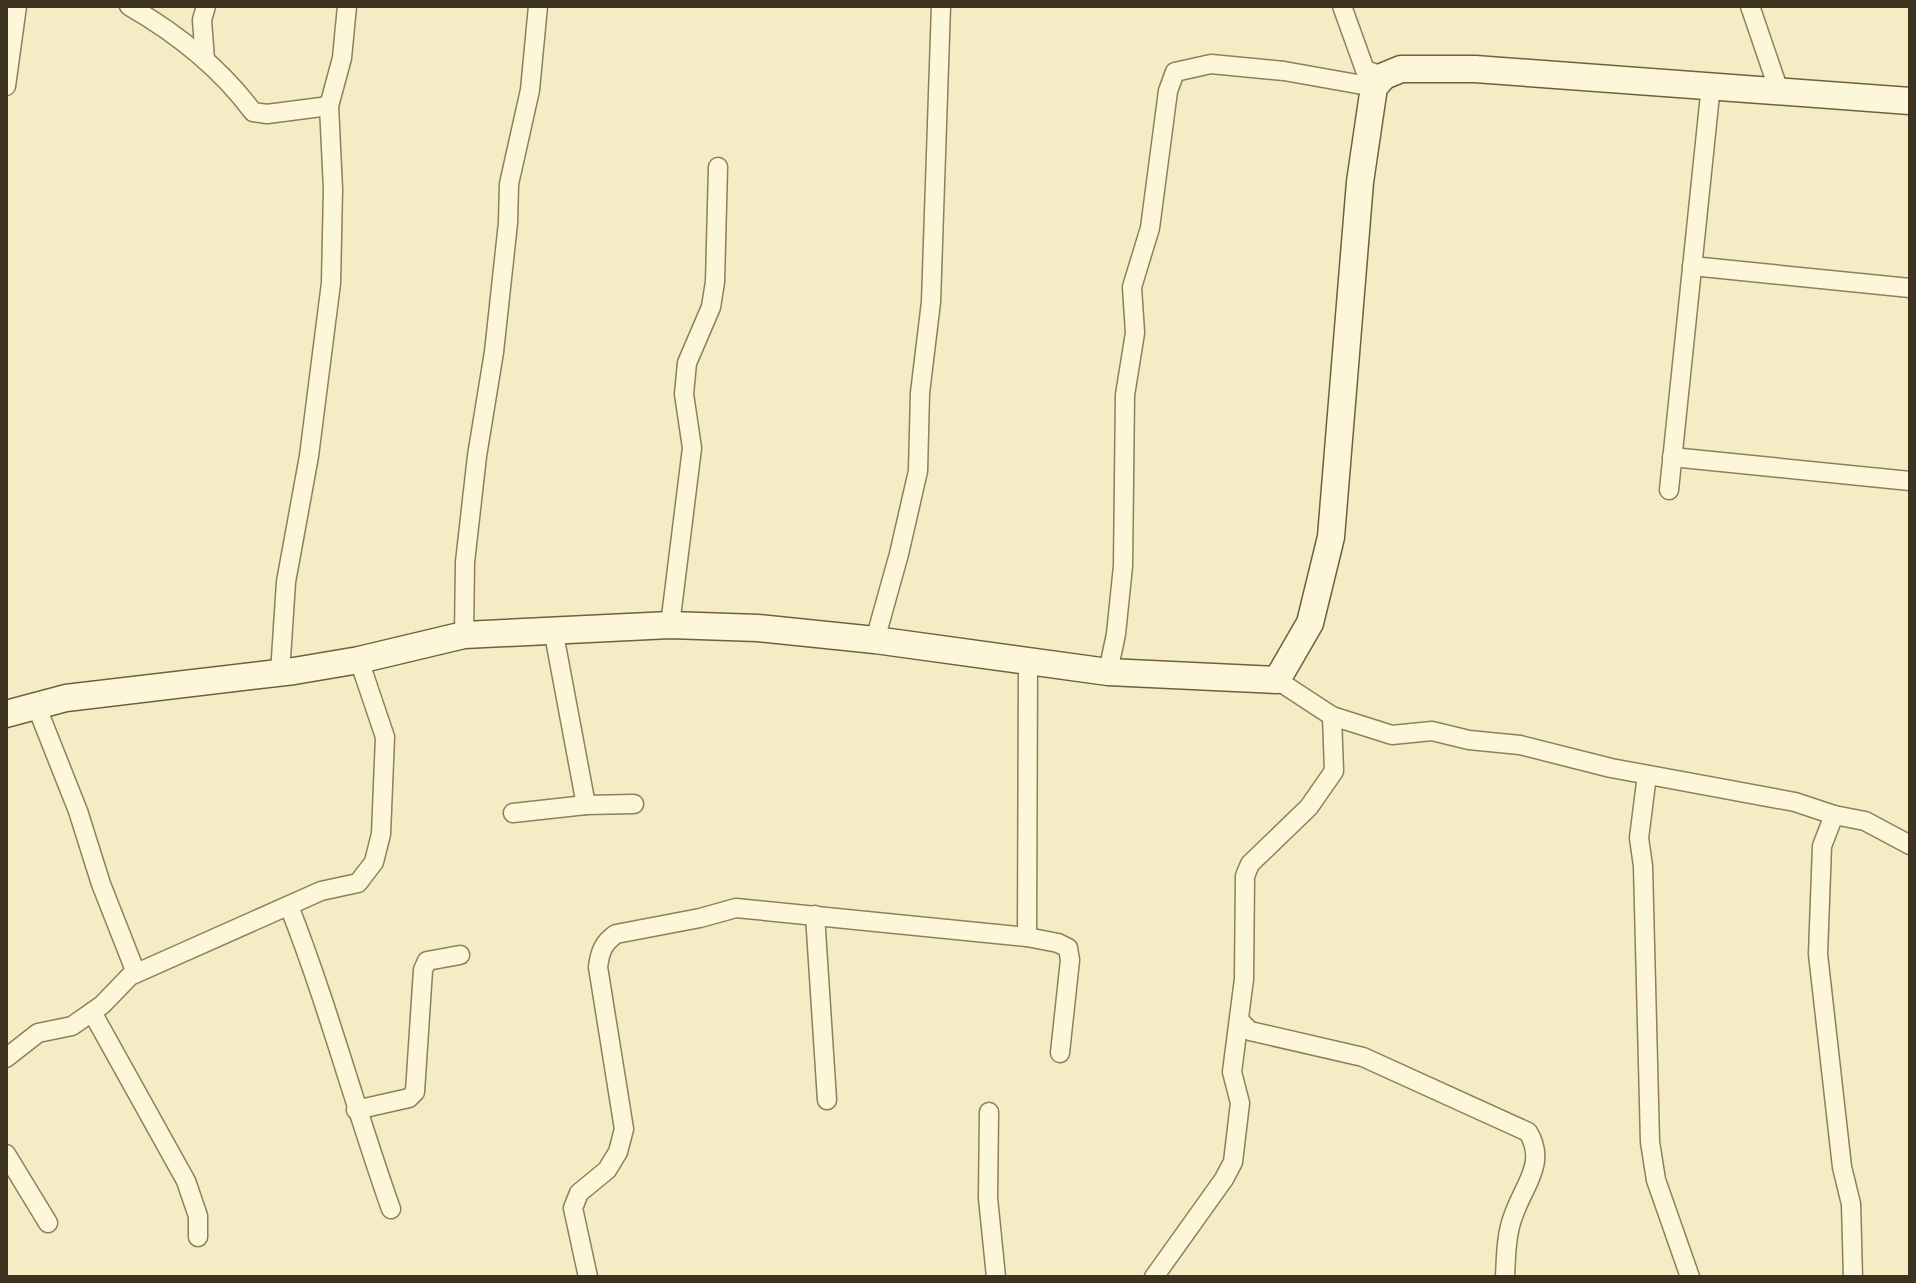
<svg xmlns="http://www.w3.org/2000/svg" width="1916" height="1283" font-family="'Crimson Pro',serif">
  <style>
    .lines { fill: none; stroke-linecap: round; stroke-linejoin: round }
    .street-casing { stroke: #907f58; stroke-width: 21 }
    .secondary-casing { stroke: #725f3b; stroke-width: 29 }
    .street { stroke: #fcf7d9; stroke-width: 18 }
    .secondary { stroke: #fcf7d9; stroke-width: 26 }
  </style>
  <rect width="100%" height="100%" fill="#f3ecc4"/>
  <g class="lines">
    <g class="street-casing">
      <g id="street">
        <path d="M129,6c47,27 92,63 124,106l14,2 62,-8"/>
        <path d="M1342,6l23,64 19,6"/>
        <path d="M1750,6l29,85"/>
        <path d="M205,60l-3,-40 4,-14"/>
        <path d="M6,86l11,-80"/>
        <path d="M1692,266l218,22"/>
        <path d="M1672,457l238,24"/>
        <path d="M1669,490l42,-405"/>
        <path d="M670,625l22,-177 -8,-54 3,-31 24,-56 4,-25 3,-115"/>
        <path d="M553,629l33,176"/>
        <path d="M464,635l1,-73 12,-106 17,-104 14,-129 1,-39 21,-94 8,-84"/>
        <path d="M875,640l24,-86 19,-83 2,-78 11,-91 10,-296"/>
        <path d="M1108,672l8,-38 7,-68 2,-171 10,-62 -3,-46 18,-59 18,-137 7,-19 36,-8 73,7 90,16"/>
        <path d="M280,673l6,-91 23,-126 22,-173 2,-94 -4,-83 13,-48 5,-52"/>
        <path d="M1277,680l55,36 60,19 40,-4 37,9 51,5 91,23 184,34 39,13 31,6 45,24"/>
        <path d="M36,705l42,106 23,73 35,89"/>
        <path d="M1647,775l-8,63 4,28 7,276 6,38 34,97"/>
        <path d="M513,813l73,-8 48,-1"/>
        <path d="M1834,815l-12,31 -4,108 24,213 9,37 2,73"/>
        <path d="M289,906c39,99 66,202 102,303"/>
        <path d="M815,915l12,185"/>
        <path d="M1027,937l1,-276"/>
        <path d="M92,1012l94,169 12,35v21"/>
        <path d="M1239,1020l11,11 113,26 165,75c19,31 -4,53 -14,82 -8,19 -8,43 -9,63"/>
        <path d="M6,1058l32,-25 34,-7 30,-21 28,-29 191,-85 37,-8 16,-21 7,-28 4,-97 -26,-77"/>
        <path d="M356,1110l53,-12 6,-6 8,-122 4,-9 33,-6"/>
        <path d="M989,1112l-1,86 8,79"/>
        <path d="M6,1154l42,69"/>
        <path d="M588,1277l-15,-69 6,-15 28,-23 11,-18 6,-23 -26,-162c2,-15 5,-24 18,-33l84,-16 36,-10 291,29 31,6 10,5 2,12 -10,93"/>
        <path d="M1154,1277l70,-98 9,-17 7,-59 -8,-31 12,-93 1,-103 5,-12 59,-57 25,-36 -2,-55"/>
      </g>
    </g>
    <g class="secondary-casing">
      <path id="secondary" d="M6,714l60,-16 228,-27 65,-11 105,-25 206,-10 88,3 117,12 233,32 169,8 33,-57 21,-86 29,-355 14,-95 10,-11 17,-7h74l435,32"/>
    </g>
    <use href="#street" class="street"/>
    <use href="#secondary" class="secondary"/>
  </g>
  <rect width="1916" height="1283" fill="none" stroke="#3e331e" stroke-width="16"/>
</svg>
